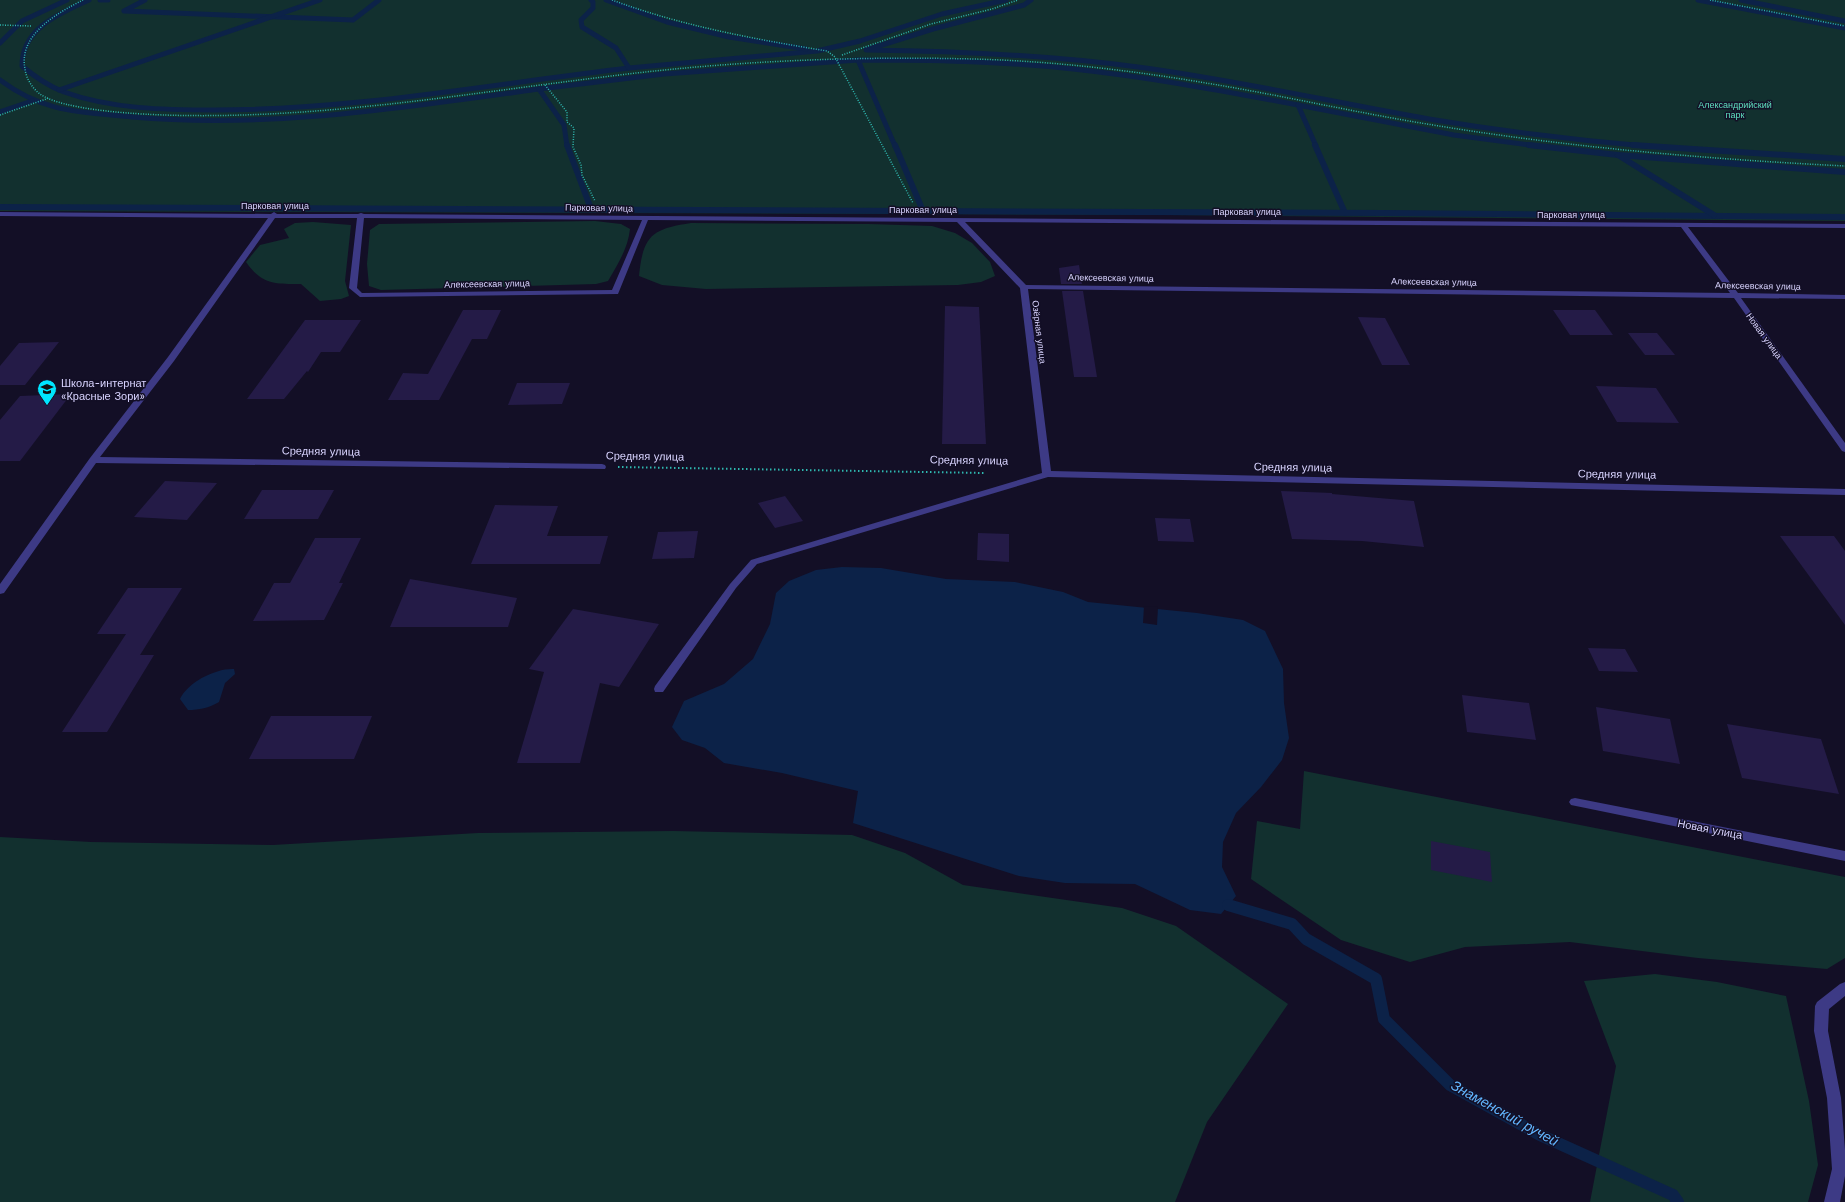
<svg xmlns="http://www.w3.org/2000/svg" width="1845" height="1202" font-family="'Work Sans',sans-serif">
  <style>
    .green { fill: #12302f }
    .water { fill: #0c2248 }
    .pier { fill: #130f26 }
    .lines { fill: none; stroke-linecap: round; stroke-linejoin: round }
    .stream-far2 { stroke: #0c2248; stroke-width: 5 }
    .stream-far1 { stroke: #0c2248; stroke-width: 6 }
    .stream { stroke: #0c2248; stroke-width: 12 }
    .building { fill: #241b47 }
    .path-far1 { stroke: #2fb8b0; stroke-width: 1.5; stroke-dasharray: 1 1.5; stroke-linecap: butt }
    .path { stroke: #2fb8b0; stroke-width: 2; stroke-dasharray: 1.5 2.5; stroke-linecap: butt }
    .minor { fill: #3d3a85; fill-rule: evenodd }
    .labels { text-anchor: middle; stroke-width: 3; stroke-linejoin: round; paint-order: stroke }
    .far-park-label { font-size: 9px; fill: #5fe0c0; stroke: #130f26 }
    .far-street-label { font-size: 9px; fill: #d9d4ff; stroke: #130f26 }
    .poi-label { font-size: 11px; fill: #d9d4ff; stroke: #130f26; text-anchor: start }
    .street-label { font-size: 11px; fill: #d9d4ff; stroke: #130f26 }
    .near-water-label { font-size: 14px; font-style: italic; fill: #62b6ff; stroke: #130f26 }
  </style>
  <rect width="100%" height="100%" fill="#130f26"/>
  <g class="green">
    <path d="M0,0h1845v221l-676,-6 -1169,-4z"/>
    <path d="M595,221l26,3 9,5c-2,19 -12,35 -22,52l-12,3 -215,6 -12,-4 -2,-22 3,-34 9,-6z"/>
    <path d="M313,222l38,3 -6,56 4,15 -8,3 -21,2 -19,-17c-26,0 -39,1 -55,-22l14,-17 29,-7 -5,-9 11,-6z"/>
    <path d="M691,223l178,1 63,2 23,7 17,10 18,19 5,14 -14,6 -23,3 -252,4 -44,-4 -23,-9c4,-41 13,-47 52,-53z"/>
    <path d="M1304,771l541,106v81l-18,11 -129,-11 -128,-16 -105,5 -55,15 -69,-22 -90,-61 6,-58 43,8z"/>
    <path d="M673,831l179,4 53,18 58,32 159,23 54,18 112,78 -81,118 -32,80h-1175v-365l91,5 182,3 205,-12z"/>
    <path d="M1655,974l62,8 69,14 23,105 9,64 -10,37h-218l26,-136 -32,-85z"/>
  </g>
  <g class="water">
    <path d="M842,567l39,1 65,11 69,3 48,10 25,10 109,11 46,7 22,11 18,38 1,34 5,35 -7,22 -21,27 -25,26 -13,29 -1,25 14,29 -15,18 -31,-4 -55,-26 -70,-1 -46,-7 -166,-53 5,-32 -76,-18 -58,-10 -19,-15 -23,-8 -10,-13 12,-26 40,-17 29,-25 17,-35 6,-31 13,-12 27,-11z"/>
    <path d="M234,669l1,5 -10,9 -6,19c-10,6 -20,8 -31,8l-8,-11c8,-17 36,-31 54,-30z"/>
  </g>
  <path class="pier" d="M1144,606l14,1 -1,18 -14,-2z"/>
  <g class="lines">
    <g class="stream-far2">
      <path d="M89,0c-30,14 -67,28 -67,66 13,11 26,20 42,26 47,17 101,18 151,18 139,0 276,-26 414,-42"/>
      <path d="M100,0h8"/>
      <path d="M145,0l-21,11 229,9 26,-20"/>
      <path d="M591,0l2,2v6l-12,12 1,7 34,21 13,20 188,-17 43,-10 82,-27 64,-14"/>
      <path d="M606,0l61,22 62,15 77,12"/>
      <path d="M1031,0l-7,5 -91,24 -67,21c91,1 182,5 272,17 98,13 194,35 291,52 72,12 144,21 216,27"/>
      <path d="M1698,0l147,28"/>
      <path d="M1741,0l104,21"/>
      <path d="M0,43l22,-22 45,-21"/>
      <path d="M0,80c44,33 80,32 132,37 136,12 272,-9 407,-28l25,36 3,21"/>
      <path d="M539,89l125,-15 194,-14"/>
      <path d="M59,90l261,-90"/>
      <path d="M0,112l32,-11"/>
      <path d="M895,146l-37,-86c72,0 144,1 215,9 76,8 150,22 225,36"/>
      <path d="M1316,146l-18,-41 156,30 84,11"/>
    </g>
    <g class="stream-far1">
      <path d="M567,145l24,64"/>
      <path d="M895,145l28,66"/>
      <path d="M1315,145l30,68"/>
      <path d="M1529,145l89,10"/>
      <path d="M1633,145l212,14"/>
      <path d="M0,207l1384,6 461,4"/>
      <path d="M1714,215l-96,-60 227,17"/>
    </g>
    <path class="stream" d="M1228,905l64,19 14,15 70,40 8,40 66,66 90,50 133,60 5,7"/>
  </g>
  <g class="building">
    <path d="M1079,265l3,19h-21l-2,-16z"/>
    <path d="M1062,291h21l14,86h-23z"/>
    <path d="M945,306l34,1 7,137h-44z"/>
    <path d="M463,310h38l-14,29h-15l-33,61h-51l15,-27 25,1z"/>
    <path d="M1553,310h42l18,25h-43z"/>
    <path d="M1358,317l27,1 25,47h-28z"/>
    <path d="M305,320h56l-21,32h-19l-13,20 -1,-1 -23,28h-37z"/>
    <path d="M1628,333h29l18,22h-30z"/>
    <path d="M59,342l-34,43h-25v-19l19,-23z"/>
    <path d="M517,383h53l-8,21 -54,1z"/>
    <path d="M1596,386l60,2 23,35 -62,-1z"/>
    <path d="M71,394l-51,67h-20v-41l20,-24z"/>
    <path d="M165,481l52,2 -30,37 -53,-3z"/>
    <path d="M262,490h72l-16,29h-74z"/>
    <path d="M1281,491l51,2v1l82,7 10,46 -62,-6 -70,-2z"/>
    <path d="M785,496l18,25 -28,7 -17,-25z"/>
    <path d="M495,505l63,1 -11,30h61l-8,28h-129z"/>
    <path d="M1155,518l35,1 4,23 -36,-1z"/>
    <path d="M698,531l-4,27 -42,1 6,-27z"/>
    <path d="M978,533l31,1v28l-32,-2z"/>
    <path d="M1780,536h54l11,15v74z"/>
    <path d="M315,538h46l-22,45h4l-19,37 -71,1 21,-38h16z"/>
    <path d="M410,579l107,19 -9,29h-118z"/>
    <path d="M128,588h54l-42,67h14l-47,77h-45l64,-98h-29z"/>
    <path d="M573,609l86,15 -40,63 -19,-4 -20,80h-63l27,-91 -15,-3z"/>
    <path d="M1588,648l37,1 13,23 -39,-1z"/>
    <path d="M1462,695l67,8 7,37 -69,-8z"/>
    <path d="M1596,707l74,12 10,45 -77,-13z"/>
    <path d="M271,716h101l-18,43h-105z"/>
    <path d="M1727,724l94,15 18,55 -97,-16z"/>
    <path d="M1431,841l59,11 2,30 -61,-12z"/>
  </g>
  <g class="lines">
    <g class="path-far1">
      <path d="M83,0c-26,13 -65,35 -58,69 1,9 7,19 15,25 22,16 95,20 124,21 152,5 298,-21 447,-39 120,-15 241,-20 362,-17 78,2 156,11 233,24 74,12 147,29 221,41 138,23 278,35 418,42"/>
      <path d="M612,0c70,26 142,39 215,51l8,6 78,146"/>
      <path d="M1710,0l135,26"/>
      <path d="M0,25l31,1"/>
      <path d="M842,55l89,-31 61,-15 26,-9"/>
      <path d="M545,85l22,27v10l7,6 -1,19 8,18 1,10 13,26"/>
      <path d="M0,115l49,-17"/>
    </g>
    <path class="path" d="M618,467l367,6"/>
    <g class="minor">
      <path d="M0,212l271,2 3,-2 3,2h81l3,-1 3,1 1481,10v4l-157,-1 50,66 107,2v4l-104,-1 104,145v9l-3,-1 -108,-153 -706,-9 23,182 794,18v6l-797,-18 -291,87 -21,24 -73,104h-8l-1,-3 1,-3 75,-102 21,-24 291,-87 -22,-185 -63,-66 -309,-2 -30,74 -258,3 -11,-9 8,-70h-82l-101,143 -74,96 502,7 3,1 1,2 -1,2 -509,-6 -92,130 -4,1v-10l90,-126 78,-101 100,-139 -268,-2zM364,218l278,2 -30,70 -250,3 -5,-5zM965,222l716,5 49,66 -704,-8z"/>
      <path d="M1575,798l270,53v10l-274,-56 -2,-3 2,-3z"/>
      <path d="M1845,982v14l-16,13 -1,22 13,67 4,52v26l-5,26h-16l8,-33 -5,-71 -13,-67 1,-25 2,-4 23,-18z"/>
    </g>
  </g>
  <defs>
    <g id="school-pin" transform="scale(1)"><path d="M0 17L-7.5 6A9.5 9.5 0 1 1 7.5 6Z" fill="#00e5ff" stroke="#130f26"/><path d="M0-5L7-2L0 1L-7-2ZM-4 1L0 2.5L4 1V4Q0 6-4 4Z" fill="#111"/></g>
  </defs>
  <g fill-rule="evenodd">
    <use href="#school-pin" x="47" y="389"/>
  </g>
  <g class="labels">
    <g class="far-park-label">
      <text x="1735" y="108">Александрийский<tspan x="1735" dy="10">парк</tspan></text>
    </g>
    <g class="far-street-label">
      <text x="275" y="209">Парковая улица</text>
      <text transform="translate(599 208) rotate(1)" y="3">Парковая улица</text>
      <text x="923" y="213">Парковая улица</text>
      <text x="1247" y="215">Парковая улица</text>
      <text x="1571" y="218">Парковая улица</text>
      <text transform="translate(1111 278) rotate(1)" y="3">Алексеевская улица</text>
      <text transform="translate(1434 282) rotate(1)" y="3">Алексеевская улица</text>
      <text transform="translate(487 284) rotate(-1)" y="3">Алексеевская улица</text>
      <text transform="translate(1758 286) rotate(1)" y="3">Алексеевская улица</text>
      <text transform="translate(1039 332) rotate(83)" y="3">Озёрная улица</text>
      <text transform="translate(1764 336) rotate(54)" y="3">Новая улица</text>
    </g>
    <g class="poi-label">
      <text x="61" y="387">Школа-интернат<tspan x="61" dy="13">«Красные Зори»</tspan></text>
    </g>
    <g class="street-label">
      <text transform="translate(321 451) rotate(1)" y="4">Средняя улица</text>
      <text transform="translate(645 456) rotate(1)" y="4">Средняя улица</text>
      <text transform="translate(969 460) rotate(1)" y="4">Средняя улица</text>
      <text transform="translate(1293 467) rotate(1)" y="4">Средняя улица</text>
      <text transform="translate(1617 474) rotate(1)" y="4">Средняя улица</text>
      <text transform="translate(1710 829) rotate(11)" y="4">Новая улица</text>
    </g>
    <g class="near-water-label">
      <text transform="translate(1505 1113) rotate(29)" y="5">Знаменский ручей</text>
    </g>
  </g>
</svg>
